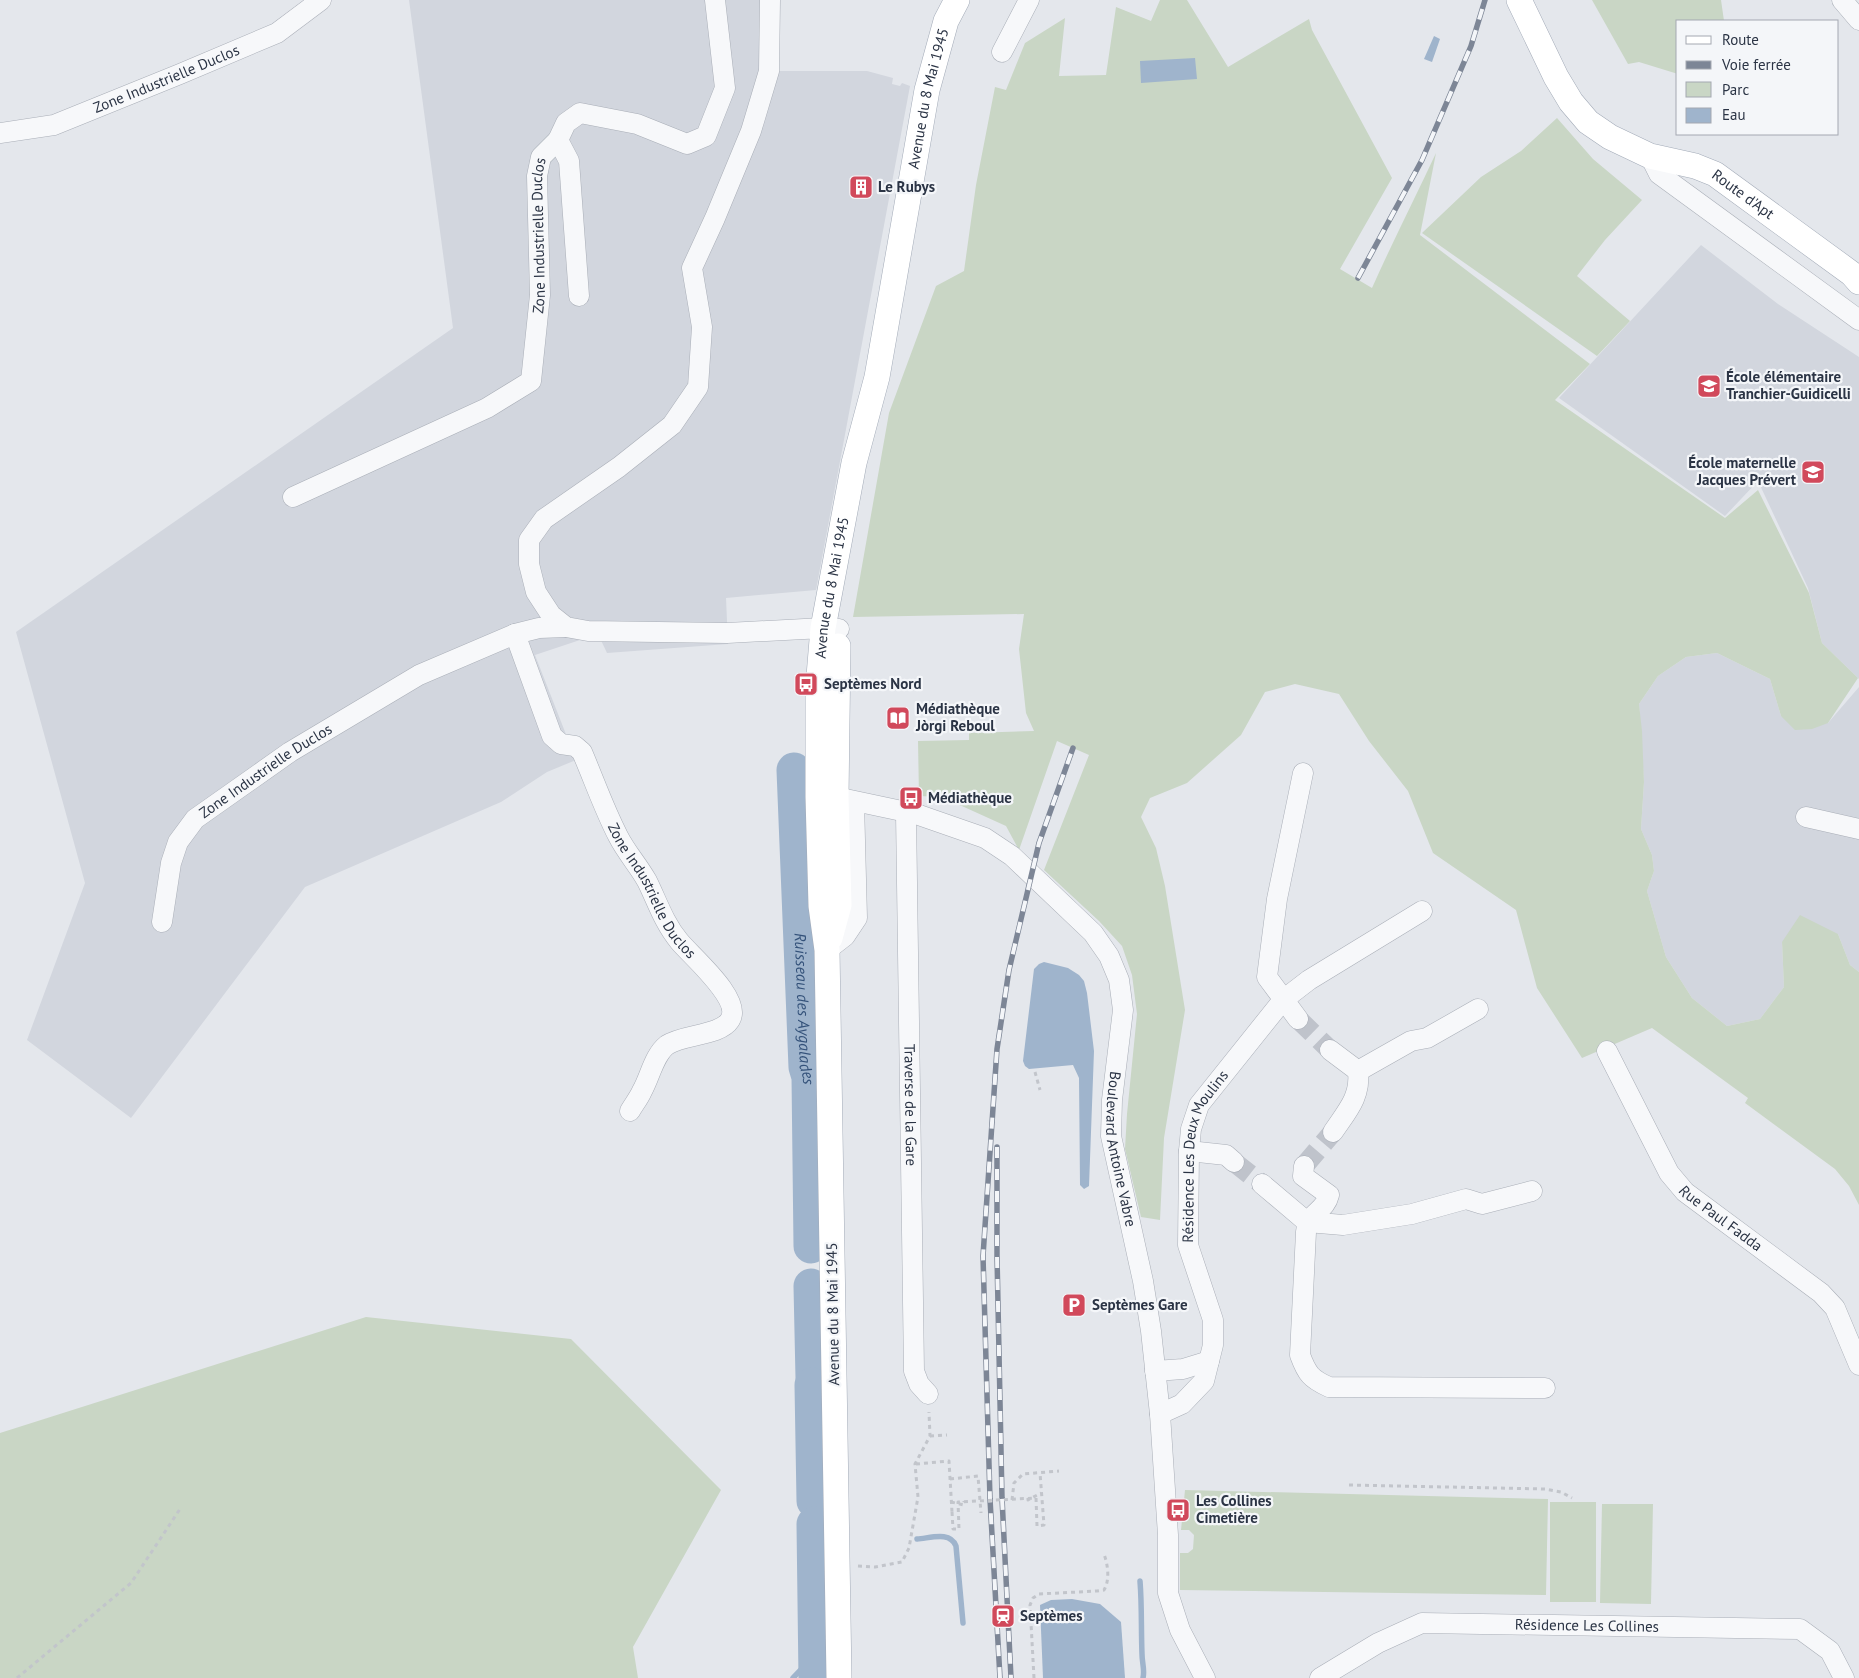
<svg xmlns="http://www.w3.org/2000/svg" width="1859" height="1678" font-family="'PT Sans',sans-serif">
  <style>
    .built { fill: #d2d6de }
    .green { fill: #c9d6c5 }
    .water { fill: #9fb4cc }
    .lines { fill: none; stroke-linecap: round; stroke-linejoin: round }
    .stream { stroke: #9fb4cc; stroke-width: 5.5 }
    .river { stroke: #9fb4cc; stroke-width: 35 }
    .minor-tunnel { stroke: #bfc3cb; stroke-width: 20; stroke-dasharray: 20 10; stroke-linecap: butt }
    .minor-casing { stroke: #a9aeb7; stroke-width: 21 }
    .major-casing { stroke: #a3abb8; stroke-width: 26 }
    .path { stroke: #c2c5cb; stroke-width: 3; stroke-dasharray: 4 4; stroke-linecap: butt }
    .minor { stroke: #f7f8fa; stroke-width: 20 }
    .major { stroke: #fff; stroke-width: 25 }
    .rail-casing { stroke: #7d8696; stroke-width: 5.5 }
    .rail { stroke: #f4f6f9; stroke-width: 4; stroke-dasharray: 11; stroke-linecap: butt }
    .path-bridge { stroke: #c2c5cb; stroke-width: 3; stroke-dasharray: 4 4; stroke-linecap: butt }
    .labels { text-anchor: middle; stroke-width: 4.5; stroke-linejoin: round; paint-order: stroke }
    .street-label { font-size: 15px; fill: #2b3445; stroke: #f4f6f9 }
    .poi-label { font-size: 15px; font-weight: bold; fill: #2b3445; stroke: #f4f6f9; text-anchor: start }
    .water-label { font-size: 16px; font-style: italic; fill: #34527a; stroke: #f4f6f9 }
  </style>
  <rect width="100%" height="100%" fill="#e4e7ec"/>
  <g class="built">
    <path d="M409,0h365l-1,71h94l26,7 -1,6 8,2 2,-3 8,3 -94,504 -90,8 2,46 -121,9 -9,-19 -63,21 41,105 -29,12 -46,30 -196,85 -174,231 -104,-78 58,-157 -69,-251 437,-304z"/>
    <path d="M1701,245l77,59 81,53v322l-37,-36 -14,-55 -50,-107 -33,35 -166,-118z"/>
    <path d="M1717,653l53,26 11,37 47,7 31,-36v285l-9,-7 -12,-31 -56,8 2,45 -24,32 -33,7 -35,-28 -26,-41 -19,-66 7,-20 -2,-16 -11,-26 3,-47 -5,-78 19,-28 28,-19z"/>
  </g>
  <g class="green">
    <path d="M1160,0h27l41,67 81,-48 3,11 80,148 -52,91 32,19c20,-45 43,-90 64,-135l-16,82 170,129 -35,36 170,118 33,-28 51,103 13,50 36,35 -30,45 -16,6 -17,1 -14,-14 -11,-37 -53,-26 -31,4 -28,19 -19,28 3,27 2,51 -3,47 11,26 2,16 -7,20 19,66 26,41 35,28 33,-7 24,-32 -2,-45 18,-27 38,19 12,31 9,7v233l-10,-19 -14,-17 -90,-66 3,-5 -96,-70 -70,30 -45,-70 -21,-78 -83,-57 -25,-62 -39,-50 -30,-47 -44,-10 -30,8 -24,43 -54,48 -37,15 -9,19 15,31 9,38 20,124 -21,128 -4,82 -19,-3 -16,-68 2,-35 10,-100 -5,-39 -10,-29 -23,-25 -55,-51 45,-115 -32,-14 -38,109 -13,-24 -64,-29 -23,-1 -1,-55 51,-1v-7l65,-2 -8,-18 -7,-64 5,-35 -171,3 36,-204 47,-127 28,-15 12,-86 19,-98 11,3 19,-47 40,-25 -6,58 47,-1 10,-68 35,14z"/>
    <path d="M1592,0h129l3,21h-46v53l-39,-12 -11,2z"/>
    <path d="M1557,118l36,41 49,41 -37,40 -28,36 53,45 -33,35 -175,-123 59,-56 40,-26z"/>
    <path d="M366,1317l205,22 150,151 -88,157 5,31h-638v-245z"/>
    <path d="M1185,1490l363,9 -2,96 -366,-5v-37h8l5,-4 1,-14 -5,-5h-8z"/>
    <rect x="1550" y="1502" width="46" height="100"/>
    <path d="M1602,1504h51l-2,100 -51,-1z"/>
  </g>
  <g class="water">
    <path d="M1434,36l6,3 -8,23 -8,-3z"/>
    <path d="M1195,58l2,21 -56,4 -1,-22z"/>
    <path d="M1044,962l24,6 11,7 5,6 3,12 7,58 -5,135 -5,3 -4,-4 -1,-107 -6,-13 -44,4 -4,-3 -2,-5 11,-92 5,-5z"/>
    <path d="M1072,1599l28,5 21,18 4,56h-82l-3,-73 11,-5z"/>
  </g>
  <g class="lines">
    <g class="stream">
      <path d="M917,1539c14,-1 33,-8 39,7l7,77"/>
      <path d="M1140,1581c2,25 1,49 2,73 0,9 3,16 1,24"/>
      <path d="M793,1678l23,-24"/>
    </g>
    <g class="river">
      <path id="s1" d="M794,770l12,297 3,10 2,169"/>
      <path d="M811,1286l2,92"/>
      <path d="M812,1385l2,116"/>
      <path d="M814,1524l2,154"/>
    </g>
    <g class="minor-tunnel">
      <path d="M1298,1019l32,31"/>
      <path d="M1234,1162l28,22"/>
      <path d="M1304,1166l29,-34"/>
    </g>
    <g class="minor-casing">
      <g id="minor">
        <path d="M770,0l-1,71 -18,60 -36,87 -23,50 10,59 -4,60 -26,38 -53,42 -75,52 -15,21v24l7,28 15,23 15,12 22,4 139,2 96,-5 16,1"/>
        <path d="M1842,0l17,20"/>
        <path d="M1002,52l27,-52"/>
        <path id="s2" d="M0,133l54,-8 126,-51 97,-41 44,-33"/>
        <path d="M558,140l11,21 10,135"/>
        <path d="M1650,156l9,18 200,146"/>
        <path id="s3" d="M293,497l194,-89 44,-27 9,-86 -3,-119 4,-19 17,-17 8,-17 14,-10 57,11 50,20 19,-8 19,-48 -10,-88"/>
        <path id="s4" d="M515,634l37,102 9,8 14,2 7,6c12,28 22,57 36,84 8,16 20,29 29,45 10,20 17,42 32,60 12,15 64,58 51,79 -10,16 -47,14 -63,25 -13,10 -17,32 -25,46 -3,7 -8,13 -12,20"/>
        <path id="s5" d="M822,797h14l80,17 69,24 27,18 81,77 16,23 10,24 4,30 -11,90 -1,36 32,145 8,50 9,83 8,121v58l12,37 25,48"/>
        <path id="s6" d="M906,813l8,558 5,13 9,10"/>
        <path d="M1806,817l53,12"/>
        <path id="s7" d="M162,922l9,-59 7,-21 17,-23 95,-67 129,-77 96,-41 24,-6 27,-1"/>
        <path d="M827,950l18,-14 12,-18 -3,-116"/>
        <path d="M1298,1019l-31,-42 10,-78 26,-126"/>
        <path d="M1330,1050l28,21c3,26 -11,40 -25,61"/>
        <path id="s8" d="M1607,1051l62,122 16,19 136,101 14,15 24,57"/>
        <path d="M1358,1071l53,-30 16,-3 51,-29"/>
        <path d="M1189,1151l37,4 8,7"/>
        <path d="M1304,1166l-1,10 26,19c-4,17 -21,17 -23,37l-6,123c7,19 11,24 29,32l216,1"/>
        <path d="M1262,1184l45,38 36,3 69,-11 54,-15 16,5 50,-13"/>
        <path d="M1155,1371l28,-2 26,-8"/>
        <path id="s9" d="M1160,1414l22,-10 22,-23 9,-36v-25l-25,-75 1,-94 2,-22 8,-24 84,-105 26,-20 113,-69"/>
        <path id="s10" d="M1320,1678l58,-35 44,-20 378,6 30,22 14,27"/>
      </g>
    </g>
    <g class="major-casing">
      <g id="major">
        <path id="s11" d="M1519,0l37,77 15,25 17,20 22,15 40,19 45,10 20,8 137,100 7,8"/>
        <path d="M830,938l9,-33 -3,-108 2,-151"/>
        <path id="s12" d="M839,1678l-12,-728 -6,-44 -3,-109v-109l5,-60 31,-165 23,-86 50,-287 19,-69 11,-21"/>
      </g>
    </g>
    <g class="path">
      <path d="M1035,1072l5,18"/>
      <path d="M930,1436l17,-1"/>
      <path d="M916,1464l33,-3 3,51"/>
      <path d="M950,1479l28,-3 3,37"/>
      <path d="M1349,1485l196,4 16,3 11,6"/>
      <path d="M1028,1498v2l13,-7"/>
      <path d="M1036,1498l1,28 7,-1 -4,-52"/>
      <path d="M1012,1500l2,-17 9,-9 36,-3"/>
      <path d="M951,1502l13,3v-4"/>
      <path d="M858,1566l17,1 27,-5 7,-14 9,-51 -3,-33 15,-28 -1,-24"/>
      <path d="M17,1678l114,-95 49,-74"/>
      <path d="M1034,1678l-4,-73 3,-7 6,-4 58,-3 7,-1c6,-10 4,-25 0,-36"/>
    </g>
    <use href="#minor" class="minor"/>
    <use href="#major" class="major"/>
    <g class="rail-casing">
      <g id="rail">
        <path d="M1358,278l64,-118 49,-114 14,-46"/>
        <path d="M997,1147v109l5,242 9,180"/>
        <path d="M1000,1678l-10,-179 -7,-243 14,-207 12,-79 30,-127 34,-95"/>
      </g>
    </g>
    <use href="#rail" class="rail"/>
    <path class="path-bridge" d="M952,1512l1,17h6l-1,-27 78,-4"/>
  </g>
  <defs>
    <g id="building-square" transform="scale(1.25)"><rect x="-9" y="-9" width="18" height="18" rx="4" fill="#d1495b" stroke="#f4f6f9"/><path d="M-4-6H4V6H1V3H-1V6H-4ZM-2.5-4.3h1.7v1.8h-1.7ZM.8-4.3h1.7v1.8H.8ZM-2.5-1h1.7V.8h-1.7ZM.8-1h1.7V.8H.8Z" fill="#fff"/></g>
    <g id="school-square" transform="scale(1.25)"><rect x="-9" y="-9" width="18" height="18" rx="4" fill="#d1495b" stroke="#f4f6f9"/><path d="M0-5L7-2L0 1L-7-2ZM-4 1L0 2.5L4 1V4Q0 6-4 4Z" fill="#fff"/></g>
    <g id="bus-square" transform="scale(1.25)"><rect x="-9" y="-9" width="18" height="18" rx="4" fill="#d1495b" stroke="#f4f6f9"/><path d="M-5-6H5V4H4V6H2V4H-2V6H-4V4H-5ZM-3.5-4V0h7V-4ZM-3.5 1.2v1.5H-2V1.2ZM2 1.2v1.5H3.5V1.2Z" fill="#fff"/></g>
    <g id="library-square" transform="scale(1.25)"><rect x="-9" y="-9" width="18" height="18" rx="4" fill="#d1495b" stroke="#f4f6f9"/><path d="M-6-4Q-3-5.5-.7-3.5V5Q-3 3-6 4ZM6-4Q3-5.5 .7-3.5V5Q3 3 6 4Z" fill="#fff"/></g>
    <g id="parking-square" transform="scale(1.25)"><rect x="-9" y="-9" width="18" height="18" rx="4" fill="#d1495b" stroke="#f4f6f9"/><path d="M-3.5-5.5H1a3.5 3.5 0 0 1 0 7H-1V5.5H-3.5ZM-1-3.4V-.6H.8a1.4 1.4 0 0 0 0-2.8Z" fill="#fff"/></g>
    <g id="station-square" transform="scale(1.25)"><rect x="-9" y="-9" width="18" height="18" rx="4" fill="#d1495b" stroke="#f4f6f9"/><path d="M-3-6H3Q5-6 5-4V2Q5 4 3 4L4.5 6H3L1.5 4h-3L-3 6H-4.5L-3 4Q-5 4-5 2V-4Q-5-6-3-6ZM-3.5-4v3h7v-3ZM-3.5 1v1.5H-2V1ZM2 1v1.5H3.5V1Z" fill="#fff"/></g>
  </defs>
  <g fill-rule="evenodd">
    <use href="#building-square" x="861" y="187"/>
    <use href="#school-square" x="1709" y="386"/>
    <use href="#school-square" x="1813" y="472"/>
    <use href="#bus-square" x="806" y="684"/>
    <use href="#library-square" x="898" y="718"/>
    <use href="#bus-square" x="911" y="798"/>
    <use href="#parking-square" x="1074" y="1305"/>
    <use href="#bus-square" x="1178" y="1510"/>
    <use href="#station-square" x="1003" y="1616"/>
  </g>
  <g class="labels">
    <g class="street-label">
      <text dy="5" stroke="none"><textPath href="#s2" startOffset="176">Zone Industrielle Duclos</textPath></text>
      <text dy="5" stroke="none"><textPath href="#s12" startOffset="1591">Avenue du 8 Mai 1945</textPath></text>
      <text dy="5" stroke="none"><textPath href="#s11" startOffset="314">Route d'Apt</textPath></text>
      <text dy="5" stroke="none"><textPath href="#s3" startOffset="411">Zone Industrielle Duclos</textPath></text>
      <text dy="5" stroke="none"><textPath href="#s12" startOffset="1092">Avenue du 8 Mai 1945</textPath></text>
      <text dy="5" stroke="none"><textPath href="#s7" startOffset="196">Zone Industrielle Duclos</textPath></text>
      <text dy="5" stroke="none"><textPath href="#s4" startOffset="300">Zone Industrielle Duclos</textPath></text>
      <text dy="5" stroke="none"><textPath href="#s6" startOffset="292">Traverse de la Gare</textPath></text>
      <text dy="5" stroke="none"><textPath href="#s5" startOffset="538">Boulevard Antoine Vabre</textPath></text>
      <text dy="5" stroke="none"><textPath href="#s9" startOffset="290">Résidence Les Deux Moulins</textPath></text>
      <text dy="5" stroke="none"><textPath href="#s8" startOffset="206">Rue Paul Fadda</textPath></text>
      <text transform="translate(833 1314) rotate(-91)" y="5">Avenue du 8 Mai 1945</text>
      <text dy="5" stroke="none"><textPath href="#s10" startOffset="281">Résidence Les Collines</textPath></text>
    </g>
    <g class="poi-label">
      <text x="878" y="192">Le Rubys</text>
      <text x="1726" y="382">École élémentaire<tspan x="1726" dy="17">Tranchier-Guidicelli</tspan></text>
      <text x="1796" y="468" text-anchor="end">École maternelle<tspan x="1796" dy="17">Jacques Prévert</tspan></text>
      <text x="824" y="689">Septèmes Nord</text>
      <text x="916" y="714">Médiathèque<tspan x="916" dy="17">Jòrgi Reboul</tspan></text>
      <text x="928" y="803">Médiathèque</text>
      <text x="1092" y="1310">Septèmes Gare</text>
      <text x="1196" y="1506">Les Collines<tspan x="1196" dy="17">Cimetière</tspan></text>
      <text x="1020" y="1621">Septèmes</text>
    </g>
    <g class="water-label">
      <text dy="6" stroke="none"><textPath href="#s1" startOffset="239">Ruisseau des Aygalades</textPath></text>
    </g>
  </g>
  <rect x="1676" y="20" width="162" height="115" fill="#f4f6f9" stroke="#a4a8b1"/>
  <rect x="1686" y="36" width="25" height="8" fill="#ffffff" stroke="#a4a8b1"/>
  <text x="1722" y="45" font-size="15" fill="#2b3445">Route</text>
  <rect x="1686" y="61" width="25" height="8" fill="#7d8696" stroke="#a4a8b1"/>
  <text x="1722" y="70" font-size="15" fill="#2b3445">Voie ferrée</text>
  <rect x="1686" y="82" width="25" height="15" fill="#c9d6c5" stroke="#a4a8b1"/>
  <text x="1722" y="95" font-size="15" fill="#2b3445">Parc</text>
  <rect x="1686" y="108" width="25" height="15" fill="#9fb4cc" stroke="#a4a8b1"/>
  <text x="1722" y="120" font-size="15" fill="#2b3445">Eau</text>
</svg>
